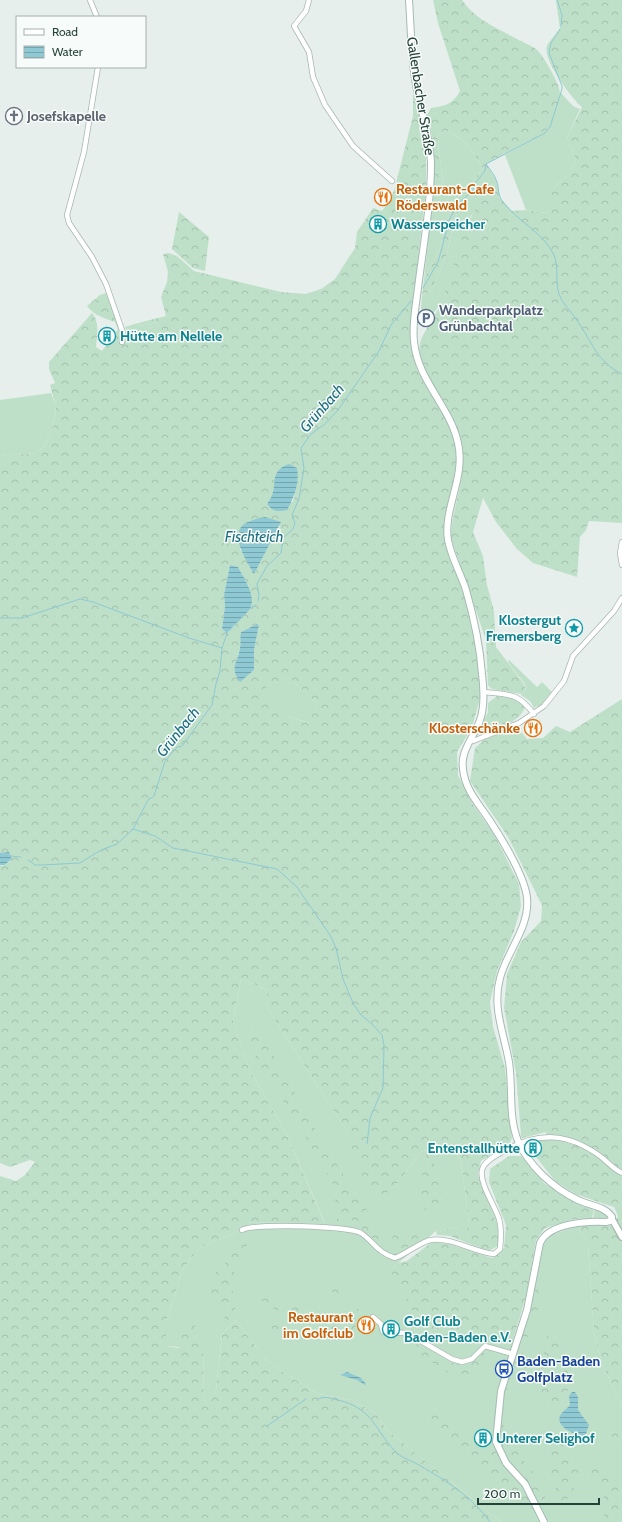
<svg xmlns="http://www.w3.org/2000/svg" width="622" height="1522" font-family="Cabin,sans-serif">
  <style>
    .grass { fill: #bfe0c8 }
    .forest { fill: url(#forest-crowns); fill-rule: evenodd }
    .water { fill: url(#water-rules) }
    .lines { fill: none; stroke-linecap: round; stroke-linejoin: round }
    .stream { stroke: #8ec9d4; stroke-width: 1 }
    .minor-casing { stroke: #a8b8b2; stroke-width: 6 }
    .tertiary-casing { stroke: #a8b8b2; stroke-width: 8 }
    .secondary-casing { stroke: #a4bbb3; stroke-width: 8 }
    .minor { stroke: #fff; stroke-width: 4.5 }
    .tertiary { stroke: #fff; stroke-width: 5.5 }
    .secondary { stroke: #fff; stroke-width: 6 }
    .labels { text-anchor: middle; stroke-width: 3; stroke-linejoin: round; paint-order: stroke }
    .street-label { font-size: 14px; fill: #24423a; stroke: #f7fbf9 }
    .worship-label { font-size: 14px; font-weight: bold; fill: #5b616d; stroke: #f7fbf9; text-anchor: start }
    .food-label { font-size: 14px; font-weight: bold; fill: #c56008; stroke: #f7fbf9; text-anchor: end }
    .culture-label { font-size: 14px; font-weight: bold; fill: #0d838f; stroke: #f7fbf9; text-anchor: start }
    .service-label { font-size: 14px; font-weight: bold; fill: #4e5e75; stroke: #f7fbf9; text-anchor: start }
    .transit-label { font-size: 14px; font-weight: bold; fill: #164399; stroke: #f7fbf9; text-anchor: start }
    .water-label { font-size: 15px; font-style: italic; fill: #1c6f80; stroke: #f7fbf9 }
  </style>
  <defs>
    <pattern id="forest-crowns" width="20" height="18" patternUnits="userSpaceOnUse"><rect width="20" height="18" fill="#bfe0c8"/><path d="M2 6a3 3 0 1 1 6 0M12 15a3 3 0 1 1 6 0" fill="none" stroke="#a4c1ad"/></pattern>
    <pattern id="water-rules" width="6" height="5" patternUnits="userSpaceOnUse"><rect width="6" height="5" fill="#8ec9d4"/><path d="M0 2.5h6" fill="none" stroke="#74a5ad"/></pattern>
  </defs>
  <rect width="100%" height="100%" fill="#e6efeb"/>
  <g class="grass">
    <path d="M560,92l13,14 7,3 -13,29 9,22 -8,15 -14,12 -3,23 -3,3 -22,-3 -21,-55 40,-22c9,-12 12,-27 15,-41z"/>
    <path d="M445,130c18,7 28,21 38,38l-17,22 -8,7 -12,26 -6,26 -16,30 9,-84 8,-7 2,-7 -6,-46z"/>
    <path d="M489,168l8,14 -27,35 -27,83 -10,14 -12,-5 1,-13 10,-6 15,-36 7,-34 21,-33v-3z"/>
    <path d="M138,323l1,3 20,-3v3l-9,2 -8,7 -13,2 -4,-10z"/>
    <path d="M51,393l5,14 -3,20 -9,20 -9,6 -35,3v-56z"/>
    <path d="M509,660l28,27 5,-5 11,11 -14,15 -2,-2 -3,2 -4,-7 -9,-6 5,-4 -1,-7 -17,-22z"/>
    <path d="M288,677l29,26 -7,20 -21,-6 -31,-26z"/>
    <path d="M241,979l25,10 2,20 78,121 2,10 53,39 20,-27 16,-6 12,1 7,5 5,9 8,63 -3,6 -12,-2 -18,3 -46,39 60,65 22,7 40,1 5,4 26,-103 8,-9 26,-9 11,18 6,89 8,30 20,44v115h-121l-114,-92 -12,-17 -24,-13 -33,-6 -44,-28 -13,-12 -25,-34 -14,14 -6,56 -6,13 -6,-3 -1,-47 3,-4 -40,-3v-24l17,-53 17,-22 36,-14 9,-11 60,2 20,-1 -39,-90 -37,-64 -16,-47z"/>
    <path d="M595,1209l12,6v3l-14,1z"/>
  </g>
  <g class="forest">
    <path d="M433,0h29c13,20 39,30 59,41 5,3 12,5 16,9 7,6 23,35 23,43 -1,13 -7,30 -15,40l-59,31 3,4 -14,16v3l-21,33 -7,34 -15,36 -10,6 2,-17 16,-30 6,-26 12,-26 8,-7 17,-22c-10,-17 -20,-31 -38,-38l-8,5 6,46 -2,7 -8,7 -1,-59 -5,-21 4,-7c14,-2 22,-4 29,-17l-22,-68z"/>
    <path d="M556,0h66v523l-33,-2 -3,9 -6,7 -3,40 -44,-14 -16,-14 -21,-27 -13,-24 -10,34 10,24 4,29 7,26 2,36 28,37 2,7 -4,3 -30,-5 -4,-4 -2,-45 -35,-102c0,-30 16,-58 11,-89 -5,-35 -35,-59 -42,-93 -4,-16 8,-27 15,-41 16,-30 20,-65 35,-96 6,-13 18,-25 27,-37l3,16 12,13 14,-1 22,3 3,-3 -3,-5 6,-18 14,-12 8,-15 -9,-22 15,-31c-10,-8 -40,-48 -35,-61 3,-6 9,-12 13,-17z"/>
    <path d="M413,94l2,2 9,40 2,22v31l-14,122v38l5,20 8,15 25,41 6,20 1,19 -11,58 26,103 8,48 1,22 -9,32 -15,25 1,23 14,28 22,31 25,50 2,22 -7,25 -17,40 -7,31 3,25 12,41 7,70 -3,6 -28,17 -3,13 19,49 3,14 -2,9 -10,5 -38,-15 -13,-1 -1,-4 18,-3 12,2 3,-6 -8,-63 -5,-9 -7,-5 -12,-1 -16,6 -20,27 -17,17 -16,-6 -20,-50 -2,-10 -78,-121 -2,-20 -25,-10 -8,43 16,47 37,64 39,91 -79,-2 -10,11 -36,14 -17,22 -17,53v24l13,2 4,-17 11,-6 6,7 6,18 -3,3 1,47 6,2 6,-12 6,-56 14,-14 25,34 13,12 44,28 33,6 24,13 12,17 114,92h-501v-346l16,5 9,-6 10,-13 -5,-2 -20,7 -10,-4v-298l2,1 8,-5 2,-3 -6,-6 -6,1v-397l35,-3 9,-6 9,-20 3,-19 -6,-23 5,-2 -6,-14v-7l43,-49c8,9 5,22 4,34l6,4 16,-22 -3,-7c-11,-4 -20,-6 -28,-16l13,-11 6,-2 18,45 18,-3 8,-7 9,-2v-3l-20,3 -1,-3 28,-7 -5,-19 6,-15 1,-10 -5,-18 6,-1 8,3 17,15 87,21 25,2 15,-5 14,-10 20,-31 2,-16 16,-24 9,3 6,-8 6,-12 19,-75zM298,478l-5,24 -26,2 5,-7 2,-9zM265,517l15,9 -13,20 -13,27 -14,-24 9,-28zM230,565l8,2 11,20 -5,28 -17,18 -5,-4 3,-23 -1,-11zM255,625h4l-5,25v20l-14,11c-9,-11 -3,-20 0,-33 1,-5 1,-11 1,-16zM288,677l29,26 -8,20 -20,-6 -30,-26z"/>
    <path d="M179,212l30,25 -4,34 -12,-3 -21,-19z"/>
    <path d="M497,696l21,3 7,9c-9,17 -26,19 -43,25l-4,-1 10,-20v-9z"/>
    <path d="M622,699v708l-20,-44 -8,-30 -6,-89 -11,-18 10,-2 27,2 4,-10 -4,-9 -39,-13 -20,-13 -22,-28 3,-4 -1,-6 11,-5v-6l-24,6 -1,-2 -5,-63 -12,-65 3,-34 14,-32 20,-21 1,-16 -34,-68 -38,-56 5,-33 10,-9 32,-12 10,12 16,-1 13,-12 14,6z"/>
    <path d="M249,1029h5l6,3 67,117 45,69 -3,11 5,6h16l1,3c-20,9 -26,-10 -40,-19l-2,6 -14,-1 5,-14 -5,-10 -3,-20 -9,-11 -23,-43 -45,-67 1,-5 -9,-20z"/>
    <path d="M428,1153l5,1c2,8 1,16 3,24 2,7 7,14 8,22 -6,6 -13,11 -23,9l-3,-9 5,-29 5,-4 -3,-10z"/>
    <path d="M509,1156h12l24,28 49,27 -2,7 -18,1 -29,9 -9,12 -9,53 -15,50 -40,-1 -6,8 -16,-15 -9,10 -12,-5 -39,-70 8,-7 9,-2 26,-20 16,3 43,14 12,-10 2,-23 -17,-43 1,-13z"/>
    <path d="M413,1229l11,5 -28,22 -10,-3 -2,-3h8l6,-3 -1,-4 -5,-1 1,-8z"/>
    <path d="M245,1239h4c-2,10 -7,12 -10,19 -8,18 -8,36 -3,54l-15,16 4,-8 -2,-16 -8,-2 -5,-5 6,-25 8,-5 7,-21z"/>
    <path d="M536,1282l7,6 -6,24 -8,16 -3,18 -8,22 -6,-1 19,-57z"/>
    <path d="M331,1286l10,4 6,-4 -6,12 -11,-8z"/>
    <path d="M253,1296l22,4 32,11 -8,8 -32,-13 -2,-6 -6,2z"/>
    <path d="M363,1305l4,1 1,3 -13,16 2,4v6l-4,2 -4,-3 -6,2 -17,-8 3,-10 17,6 6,-12z"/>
    <path d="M273,1321c8,4 23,12 25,20l-2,2 -15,-7 -5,-1 -6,-11z"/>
    <path d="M554,1329l1,8 14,30 7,21 -9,3 -2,13c-11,0 -21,-5 -31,-11l4,-6h5l10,-12v-5l-4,-4 -7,-4c3,-11 3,-21 7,-32z"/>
    <path d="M418,1342c18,11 49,38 63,11l6,1 -2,15 -6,-1 -8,6 2,4 -6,7 -51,-33 -1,-5z"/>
    <path d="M511,1370l3,1 -6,12 -3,24 -4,-2z"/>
    <path d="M428,1402l46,41 13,16 6,-13 3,-1 27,39 19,38 -10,-1 -6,-13 -11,-6 -6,-8 -4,-9 -8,-8 -8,-3 -10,-12 -47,-37 -3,-9z"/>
    <path d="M499,1410l5,1 -1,11 2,7 8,7c1,27 30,34 32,61 1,6 -2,13 -3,19l-17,-32 -19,-21 -10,-21z"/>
    <path d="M610,1428l12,7v19l-8,-16 -6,-5z"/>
    <path d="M556,1439l6,2 11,16 3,1c6,15 -1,33 -12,45l-7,-9 -12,-44z"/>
    <path d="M596,1465c26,18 26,24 26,57h-18l1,-21 -6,-18 -10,-4 1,-12z"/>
  </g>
  <g class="water">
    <path d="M289,464l8,4c3,14 -3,30 -10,42 -9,2 -14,2 -20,-6 14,-17 -1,-32 22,-40z"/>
    <path d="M265,517l16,5 -27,52c-8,-14 -29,-44 -4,-53 4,-2 10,-3 15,-4z"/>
    <path d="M230,565l8,2c6,11 20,31 11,43 -7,9 -16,15 -22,23l-5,-4 3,-23 -1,-11z"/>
    <path d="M255,625h4l-5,25v20l-14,12c-11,-15 -2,-20 0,-34 1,-6 0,-10 1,-16z"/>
    <path d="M9,852l3,7 -8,6h-4v-12z"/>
    <path d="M347,1372l14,6 5,6 -1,1 -8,-5 -17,-5z"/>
    <path d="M572,1392h3l3,5v13l11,15 -4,11c-9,0 -32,-10 -24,-22 2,-3 7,-6 9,-9l-1,-9z"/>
  </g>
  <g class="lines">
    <g class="stream">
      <path d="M557,0l5,15 -1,11"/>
      <path d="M486,164c4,6 9,11 11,18 2,7 1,14 6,20 14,19 41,31 51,53 5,13 1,27 5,39 4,11 13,18 19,28 15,21 18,39 44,52"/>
      <path d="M423,288l15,-26 12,-44 10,-16 12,-10 3,-8 10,-13 1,-7 59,-31 5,-6 12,-38v-3l-13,-33 2,-10 9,-14"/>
      <path d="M258,601l1,-6 -2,-11 10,-18 14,-13 2,-15 10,-9 2,-6 -3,-8 7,-16 5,-31 -3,-20 10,-14 14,-10 13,-14 41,-59 12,-26 20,-24"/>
      <path d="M249,609l7,-4"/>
      <path d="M0,618h22l58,-19 13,3 96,36 33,10"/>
      <path d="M229,631l14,-15"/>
      <path d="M133,829l22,7 18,12 104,21 20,18 33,48 6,13 7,31 10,24 8,12 10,8 11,12 2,10 -1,43 -13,30 -3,26"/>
      <path d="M11,856l10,1"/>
      <path d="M28,860l7,5h7l38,-2 21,-13 16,-6 16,-15 15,-29 6,-4 11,-35 12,-14 5,-1 6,-8 24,-33 4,-21 4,-13 2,-23 5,-15"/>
      <path d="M318,1399c7,-3 12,-1 20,1 37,9 36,31 60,54 3,3 16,8 21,11 29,17 51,30 71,57"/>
      <path d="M267,1426l39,-27"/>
    </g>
    <g class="minor-casing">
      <g id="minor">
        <path d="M90,0l7,17"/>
        <path d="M309,0l-3,11 -12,15 15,26 4,25 12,28 28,41 39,35"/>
        <path d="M98,67l-14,85 -17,63 2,8 23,34 14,27 17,49 -1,9"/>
        <path d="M622,542l-2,11 2,12"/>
        <path d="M484,692c26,3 33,0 50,22"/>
        <path d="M470,740l3,1 46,-18 25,-17 20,-25 9,-25 41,-45 8,-13"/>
        <path d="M242,1230c12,-7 107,-4 119,3 13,9 17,20 34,25 11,-4 27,-17 36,-18 21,-3 42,12 63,14l6,-5c1,-10 2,-20 -1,-30 -4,-13 -20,-36 -17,-49 2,-9 15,-15 22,-19 35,-20 64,-18 96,5 8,6 13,13 22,17"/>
        <path d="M373,1317l8,7 2,8 24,1 45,26 10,3 10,-3 13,-13 28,8"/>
      </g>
    </g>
    <g class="tertiary-casing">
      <path id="tertiary" d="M612,1219l10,18"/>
    </g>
    <g class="secondary-casing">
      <path id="secondary" d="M409,0c2,29 2,57 7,85 5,26 14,52 15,78 0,42 -8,84 -13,125 -2,17 -6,36 -4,53 3,39 36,65 44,102 8,35 -15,65 -10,97 3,17 13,34 18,50 8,28 14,56 16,84 2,16 3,32 -2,46 -6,17 -20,31 -17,49 2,21 16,35 27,52 12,18 35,56 37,77 3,29 -20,53 -27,80 -8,30 4,55 9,84 4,26 -1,54 9,79 11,25 35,47 60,59 12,6 27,6 34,17l-2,4 -4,1c-19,-1 -57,1 -66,21l-13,67 -26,81 -5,51 10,21 19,21 19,38"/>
    </g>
    <use href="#minor" class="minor"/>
    <use href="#tertiary" class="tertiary"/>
    <use href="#secondary" class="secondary"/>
  </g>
  <defs>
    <g id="church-ring" transform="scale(0.9)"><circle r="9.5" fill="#f7fbf9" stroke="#6b7280" stroke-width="1.5"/><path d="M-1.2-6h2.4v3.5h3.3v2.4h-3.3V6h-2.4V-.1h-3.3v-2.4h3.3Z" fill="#6b7280"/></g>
    <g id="restaurant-ring" transform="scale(0.9)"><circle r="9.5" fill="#f7fbf9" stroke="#e8710a" stroke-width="1.5"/><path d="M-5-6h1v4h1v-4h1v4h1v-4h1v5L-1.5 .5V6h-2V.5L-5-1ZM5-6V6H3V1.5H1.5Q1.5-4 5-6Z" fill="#e8710a"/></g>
    <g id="building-ring" transform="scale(0.9)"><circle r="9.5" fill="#f7fbf9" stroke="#0f9aa8" stroke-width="1.5"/><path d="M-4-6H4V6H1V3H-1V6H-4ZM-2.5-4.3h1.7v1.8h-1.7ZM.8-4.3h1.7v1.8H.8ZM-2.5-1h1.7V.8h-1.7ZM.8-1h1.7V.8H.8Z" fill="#0f9aa8"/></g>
    <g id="parking-ring" transform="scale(0.9)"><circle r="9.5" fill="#f7fbf9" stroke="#5c6f8a" stroke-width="1.5"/><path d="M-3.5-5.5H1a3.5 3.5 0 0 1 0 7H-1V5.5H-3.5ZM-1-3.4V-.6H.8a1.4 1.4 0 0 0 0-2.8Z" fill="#5c6f8a"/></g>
    <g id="sight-ring" transform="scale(0.9)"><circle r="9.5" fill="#f7fbf9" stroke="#0f9aa8" stroke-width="1.5"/><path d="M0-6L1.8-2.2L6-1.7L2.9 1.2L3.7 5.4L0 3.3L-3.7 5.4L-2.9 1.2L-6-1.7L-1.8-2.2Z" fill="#0f9aa8"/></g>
    <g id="bus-ring" transform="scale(0.9)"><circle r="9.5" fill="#f7fbf9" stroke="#1a4fb4" stroke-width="1.5"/><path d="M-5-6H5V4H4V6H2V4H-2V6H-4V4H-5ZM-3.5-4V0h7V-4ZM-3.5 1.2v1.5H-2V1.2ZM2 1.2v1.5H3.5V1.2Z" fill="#1a4fb4"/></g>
  </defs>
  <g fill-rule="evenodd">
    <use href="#church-ring" x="14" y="116"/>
    <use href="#restaurant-ring" x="383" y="197"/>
    <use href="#building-ring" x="378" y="224"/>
    <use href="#parking-ring" x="426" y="318"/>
    <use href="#building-ring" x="107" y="336"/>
    <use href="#sight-ring" x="574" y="628"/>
    <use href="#restaurant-ring" x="533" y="728"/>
    <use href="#building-ring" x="533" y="1148"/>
    <use href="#restaurant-ring" x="366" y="1325"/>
    <use href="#building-ring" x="391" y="1329"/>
    <use href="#bus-ring" x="504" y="1369"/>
    <use href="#building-ring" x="483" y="1438"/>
  </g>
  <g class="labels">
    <g class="street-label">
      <text transform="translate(421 96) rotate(81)" y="5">Gallenbacher Straße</text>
    </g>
    <g class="worship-label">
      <text x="27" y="121">Josefskapelle</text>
    </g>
    <g class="food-label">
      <text x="396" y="194" text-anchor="start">Restaurant-Cafe<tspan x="396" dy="16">Röderswald</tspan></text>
      <text x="520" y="733">Klosterschänke</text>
      <text x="353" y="1322">Restaurant<tspan x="353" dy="16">im Golfclub</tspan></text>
    </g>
    <g class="culture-label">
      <text x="391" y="229">Wasserspeicher</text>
      <text x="120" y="341">Hütte am Nellele</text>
      <text x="561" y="625" text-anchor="end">Klostergut<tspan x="561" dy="16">Fremersberg</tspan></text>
      <text x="520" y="1153" text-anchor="end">Entenstallhütte</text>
      <text x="404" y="1326">Golf Club<tspan x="404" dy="16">Baden-Baden e.V.</tspan></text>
      <text x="496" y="1443">Unterer Selighof</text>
    </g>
    <g class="service-label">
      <text x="439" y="315">Wanderparkplatz<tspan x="439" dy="16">Grünbachtal</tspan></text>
    </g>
    <g class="transit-label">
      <text x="517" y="1366">Baden-Baden<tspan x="517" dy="16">Golfplatz</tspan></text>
    </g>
    <g class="water-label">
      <text transform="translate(322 408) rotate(-49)" y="5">Grünbach</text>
      <text x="254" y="542">Fischteich</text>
      <text transform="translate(178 732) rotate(-51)" y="5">Grünbach</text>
    </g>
  </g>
  <rect x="16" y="16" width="130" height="52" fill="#f7fbf9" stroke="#a3b1ad"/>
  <rect x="24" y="29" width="20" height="6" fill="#ffffff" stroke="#a3b1ad"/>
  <text x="52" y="36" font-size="12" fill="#24423a">Road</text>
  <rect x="24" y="46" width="20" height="12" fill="url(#water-rules)" stroke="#a3b1ad"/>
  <text x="52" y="56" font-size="12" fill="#24423a">Water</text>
  <path d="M478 1498v6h121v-6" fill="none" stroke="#24423a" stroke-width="2"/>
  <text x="484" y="1498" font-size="12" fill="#24423a" stroke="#f7fbf9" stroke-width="3" paint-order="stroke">200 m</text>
</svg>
